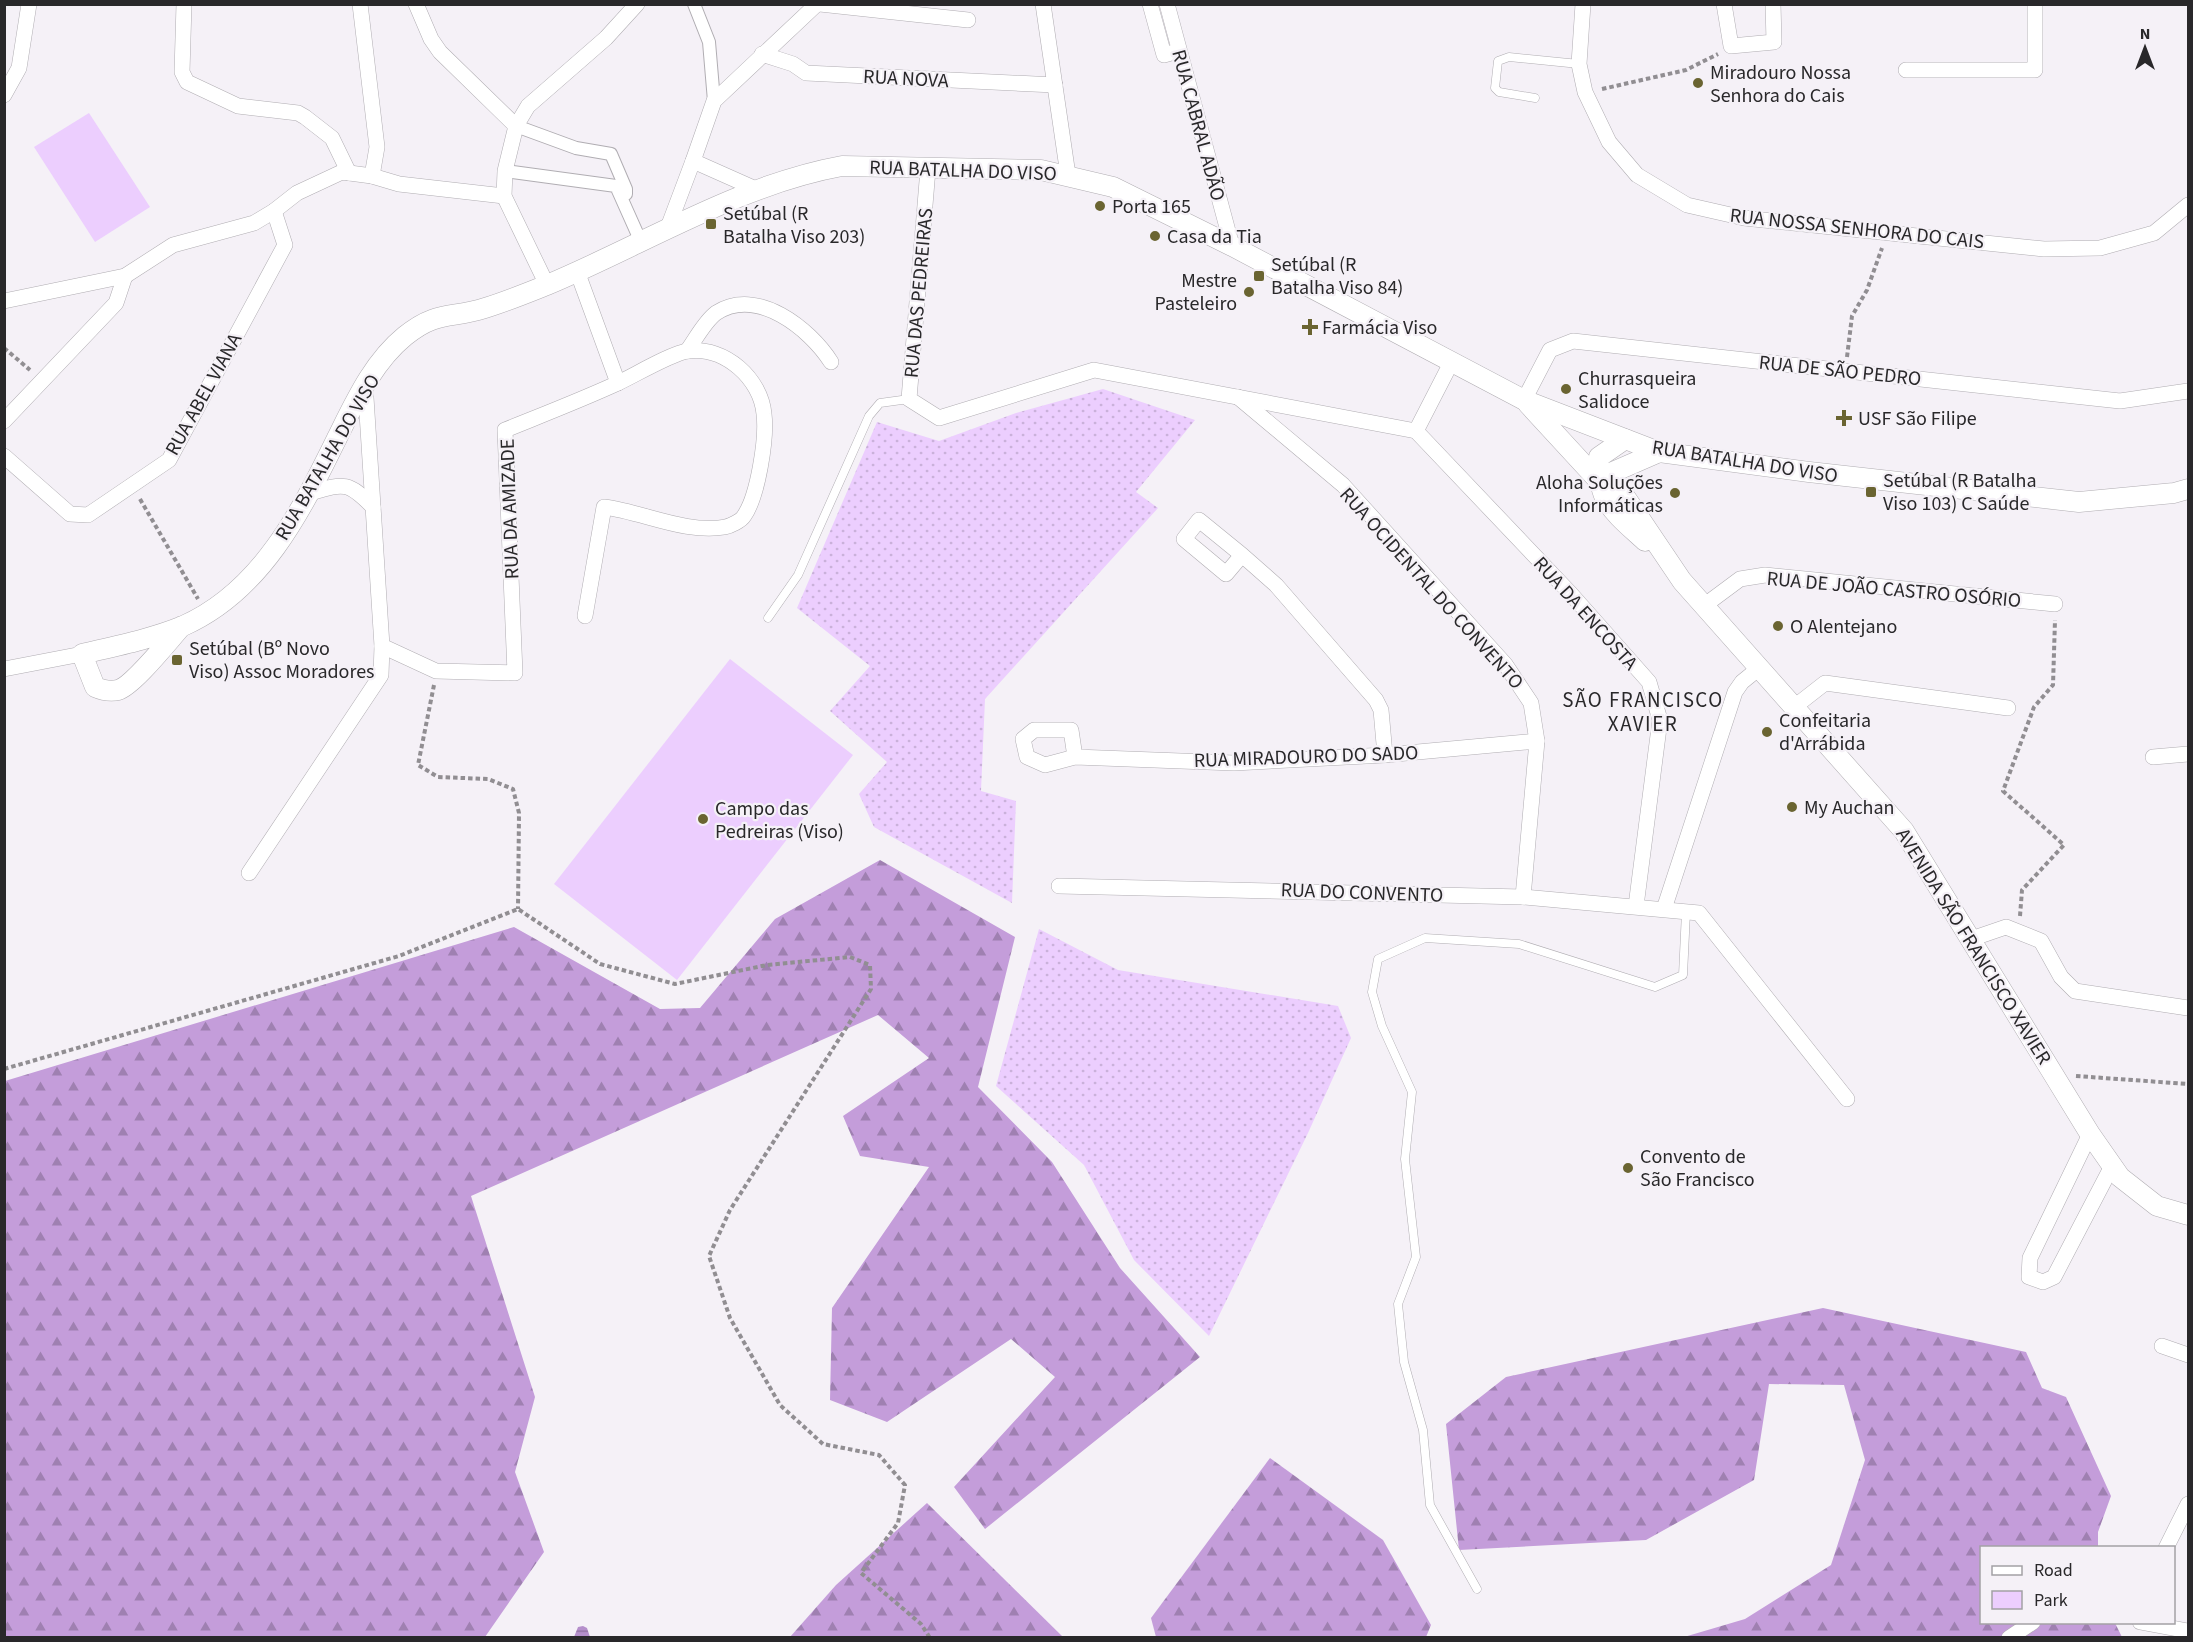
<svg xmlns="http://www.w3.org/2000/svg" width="2193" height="1642" font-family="'Source Sans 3',sans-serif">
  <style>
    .grass { fill: url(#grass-dots) }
    .forest { fill: url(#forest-firs) }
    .park { fill: #eccefe }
    .water { fill: url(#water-rules) }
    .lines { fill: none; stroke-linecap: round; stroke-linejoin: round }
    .service-casing { stroke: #b0adb2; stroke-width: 9 }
    .pedestrian-casing { stroke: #b0adb2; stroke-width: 14 }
    .minor-casing { stroke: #b0adb2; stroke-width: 16 }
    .tertiary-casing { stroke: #b0adb2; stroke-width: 21 }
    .path { stroke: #918e92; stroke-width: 4; stroke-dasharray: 4.5 3; stroke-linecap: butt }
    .service { stroke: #fff; stroke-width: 8 }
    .pedestrian { stroke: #fff; stroke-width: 12 }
    .minor { stroke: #fff; stroke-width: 15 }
    .tertiary { stroke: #fff; stroke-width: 20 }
    .poi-dot { fill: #6a6431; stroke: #f5f1f7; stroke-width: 2 }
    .labels { text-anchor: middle; stroke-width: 4.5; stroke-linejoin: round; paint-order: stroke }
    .poi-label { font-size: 20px; fill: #29282a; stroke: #f5f1f7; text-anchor: start }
    .street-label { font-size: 20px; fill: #29282a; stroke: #f5f1f7 }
    .neighbourhood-label { font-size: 21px; letter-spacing: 1.5px; fill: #29282a; stroke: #f5f1f7 }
  </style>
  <defs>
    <pattern id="grass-dots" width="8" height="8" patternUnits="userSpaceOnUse" patternTransform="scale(1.5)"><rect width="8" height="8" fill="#eccefe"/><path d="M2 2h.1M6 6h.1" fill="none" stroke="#cab1da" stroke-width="1.8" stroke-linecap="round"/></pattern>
    <pattern id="forest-firs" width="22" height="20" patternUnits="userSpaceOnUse" patternTransform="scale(1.5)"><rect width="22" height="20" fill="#c49dda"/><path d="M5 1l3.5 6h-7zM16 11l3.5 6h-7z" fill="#9f80b1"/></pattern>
    <pattern id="water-rules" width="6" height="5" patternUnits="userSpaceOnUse" patternTransform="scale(1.5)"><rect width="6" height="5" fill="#b58fcb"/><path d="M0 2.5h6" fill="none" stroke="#9375a5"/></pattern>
  </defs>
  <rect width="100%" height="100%" fill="#f5f1f7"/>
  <g class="grass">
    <path d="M1103,389l92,31 -59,72 22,16 -173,191 -4,92 35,10 -4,102 -138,-76 -15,-33 28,-32 -57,-51 40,-45 -73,-58 80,-186 62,19 77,-28z"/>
    <path d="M1039,929l79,41 220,36 13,32 -43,95 -99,203 -75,-76 -50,-95 -88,-79z"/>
  </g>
  <g class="forest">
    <path d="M880,860l135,77 -37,150 74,75 68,106 80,89 -215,172 -31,-42 101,-110 -44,-38 -124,83 -57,-22 2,-92 97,-141 -69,-11 -17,-40 86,-58 -51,-43 -407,181 64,201 -20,75 29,80 -59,85h-480v-556l509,-154 146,82 40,-1 75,-89z"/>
    <path d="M1823,1308l203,44 16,36 24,9 45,99 -13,36v15l-116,1v74l133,1 7,14h-438l61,-18 86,-54 34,-105 -21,-75 -75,-1 -15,96 -108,60 -187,10 -13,-126 60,-47z"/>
    <path d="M1270,1458l113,82 48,85 -5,12h-270l-5,-19z"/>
    <path d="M927,1503l136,134h-273l46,-52z"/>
  </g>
  <g class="park">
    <path d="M89,113l61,94 -55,35 -61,-95z"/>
    <path d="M730,659l123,96 -176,225 -123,-96z"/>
  </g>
  <path class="water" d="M583,1626l4,2 3,9h-16l4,-10z"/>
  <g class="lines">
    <g class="service-casing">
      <g id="service">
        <path d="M1535,98l-36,-6 -4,-4 3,-27 11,-4 70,7"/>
        <path d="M768,618l30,-43 71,-159 11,-13 29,-4"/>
        <path d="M1477,1589l-47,-84 -7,-75 -19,-68 -6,-58 18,-47 -11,-98 7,-67 -30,-66 -10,-34 6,-33 47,-21 94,6 136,43 28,-12 3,-63"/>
      </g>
    </g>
    <g class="pedestrian-casing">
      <g id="pedestrian">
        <path d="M694,4l15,38 5,59"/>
        <path d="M516,126l60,22 35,6 15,35v5"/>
        <path d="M505,171l111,15 25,56"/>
      </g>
    </g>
    <g class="minor-casing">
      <g id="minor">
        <path d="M184,4l-2,68 5,10 51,24 60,7 7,4 27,21 17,35"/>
        <path d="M360,4l17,143 -5,29"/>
        <path d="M416,4l15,35 9,13 76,74"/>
        <path d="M820,4l148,16"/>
        <path d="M1043,4l25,171"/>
        <path d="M1150,4l14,51 14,-4"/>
        <path d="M1167,4l65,242"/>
        <path d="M1583,4l-4,60 6,28 24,50 28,33 50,30 57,13 300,31 56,-1 54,-15 34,-28"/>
        <path d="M1724,4l7,42 43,-4 -1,-38"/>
        <path d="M762,54l31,10 13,9 249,12"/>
        <path d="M1906,70h129v-66"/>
        <path d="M4,95l15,-27 10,-64"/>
        <path d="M693,161l21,-60 103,-97"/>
        <path d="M928,169l-19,230 30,19 155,-48 322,61 36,-70"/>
        <path d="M667,230l26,-69 63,28"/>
        <path d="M577,271l41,112"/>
        <path d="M547,285l-43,-89 1,-25 11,-45 12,-20 78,-68 31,-34"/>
        <path d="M4,301l121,-25 48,-31 81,-22 20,-12 23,-18 45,-21 30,4 27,8 105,12"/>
        <path d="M687,351c8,-11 18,-30 29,-38 41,-27 94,16 115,49"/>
        <path d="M365,382l17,264 54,25 79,2 -10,-243c37,-15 76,-30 113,-47 17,-8 54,-30 70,-32 37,-5 73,28 76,63 3,24 -6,82 -20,102 -3,5 -14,10 -19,11 -39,7 -82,-15 -121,-20l-19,109"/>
        <path d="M1238,397l105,88 162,179 26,39 6,38 -14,156"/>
        <path d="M1524,400l26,-50 23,-9 547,60 68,-10"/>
        <path d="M4,421l112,-118 9,-27"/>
        <path d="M1416,431l155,163 78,88 11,38 -24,186"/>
        <path d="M4,456l66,58 18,1 81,-55 116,-215 -11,-34"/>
        <path d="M310,493c34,-10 38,-12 63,14"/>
        <path d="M1242,555l-43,-35 -15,19 42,35 16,-19 34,30 100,115 5,10 4,45"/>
        <path d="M1705,605l35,-26 25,-4 290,29"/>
        <path d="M4,669l78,-15"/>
        <path d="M1793,708l32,-25 183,25"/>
        <path d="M1075,757l-4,-27h-37l-11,9 4,18 18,8 30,-8 159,6 151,-8 152,-14"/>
        <path d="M2153,757l35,-3"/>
        <path d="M249,873l132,-198 1,-29"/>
        <path d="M1059,886l464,11 176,16 148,186"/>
        <path d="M1664,909l71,-217 7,-10 16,-13"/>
        <path d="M1971,939l35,-12 35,14 20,36 14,14 113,17"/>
        <path d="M2090,1134l-60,124 -1,19 14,5 11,-5 58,-111"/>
        <path d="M2162,1346l26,9"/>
        <path d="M2166,1548l22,-44"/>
        <path d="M2140,1622l48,9"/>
        <path d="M2009,1638l24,-16"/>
      </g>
    </g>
    <g class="tertiary-casing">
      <g id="tertiary">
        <path d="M1528,404l69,75 29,19 56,83 222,250 186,303 30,43 37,29 31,9"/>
        <path d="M1625,439l-26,18c-4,44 17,57 46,84"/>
        <path d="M1597,479l62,-27"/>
        <path d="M182,626c-12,13 -49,60 -64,64 -8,2 -16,0 -23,-3l-13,-33c34,-8 69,-15 101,-28 79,-35 118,-115 154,-188 18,-36 36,-76 68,-102 32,-26 46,-17 80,-28 20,-6 42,-15 62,-23 98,-41 191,-100 295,-119l199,4 72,17 119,59 292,154 135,52 150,20 270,30 95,-9 14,-4"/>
      </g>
    </g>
    <g class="path">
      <path d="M1602,89l84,-19 32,-16"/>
      <path d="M4,348l26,22"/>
      <path d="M1847,357l5,-41 15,-26 15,-42"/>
      <path d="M140,499l58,100"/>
      <path d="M434,685l-16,80 20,12 50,2 25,10 6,24 -1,96"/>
      <path d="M2020,916l2,-26 42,-45 -61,-54 31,-84 19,-22 2,-65"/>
      <path d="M4,1069l395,-113 119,-47 82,55 75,20 92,-19 83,-8 20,8 1,24 -141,221 -21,46 21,62 50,87 43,39 56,11 26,30 -7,38 -37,50 60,51 9,14"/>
      <path d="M2076,1076l112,8"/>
    </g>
    <use href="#service" class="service"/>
    <use href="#pedestrian" class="pedestrian"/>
    <use href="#minor" class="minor"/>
    <use href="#tertiary" class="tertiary"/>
  </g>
  <g class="poi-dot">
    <circle cx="1698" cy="83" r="6"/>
    <circle cx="1100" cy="206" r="6"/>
    <rect x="705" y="218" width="12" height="12" rx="3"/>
    <circle cx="1155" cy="236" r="6"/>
    <rect x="1253" y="270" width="12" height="12" rx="3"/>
    <circle cx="1249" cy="292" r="6"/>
    <path d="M1307 318h6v6h6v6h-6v6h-6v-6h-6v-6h6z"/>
    <circle cx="1566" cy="389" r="6"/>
    <path d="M1841 409h6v6h6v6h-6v6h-6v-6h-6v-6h6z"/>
    <rect x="1865" y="486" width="12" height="12" rx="3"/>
    <circle cx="1675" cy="493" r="6"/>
    <circle cx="1778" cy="626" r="6"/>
    <rect x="171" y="654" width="12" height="12" rx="3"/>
    <circle cx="1767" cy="732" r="6"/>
    <circle cx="1792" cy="807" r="6"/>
    <circle cx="703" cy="819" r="6"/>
    <circle cx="1628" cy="1168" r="6"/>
  </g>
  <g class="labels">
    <g class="poi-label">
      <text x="1710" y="79">Miradouro Nossa<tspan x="1710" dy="23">Senhora do Cais</tspan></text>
      <text x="1112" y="213">Porta 165</text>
      <text x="723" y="220">Setúbal (R<tspan x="723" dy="23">Batalha Viso 203)</tspan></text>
      <text x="1167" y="243">Casa da Tia</text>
      <text x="1271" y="271">Setúbal (R<tspan x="1271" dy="23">Batalha Viso 84)</tspan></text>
      <text x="1237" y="287" text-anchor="end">Mestre<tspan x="1237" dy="23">Pasteleiro</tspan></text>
      <text x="1322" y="334">Farmácia Viso</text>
      <text x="1578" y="385">Churrasqueira<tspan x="1578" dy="23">Salidoce</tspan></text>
      <text x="1858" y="425">USF São Filipe</text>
      <text x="1883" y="487">Setúbal (R Batalha<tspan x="1883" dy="23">Viso 103) C Saúde</tspan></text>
      <text x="1663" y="489" text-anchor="end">Aloha Soluções<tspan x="1663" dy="23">Informáticas</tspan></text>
      <text x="1790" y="633">O Alentejano</text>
      <text x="189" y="655">Setúbal (Bº Novo<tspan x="189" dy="23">Viso) Assoc Moradores</tspan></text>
      <text x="1779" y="727">Confeitaria<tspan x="1779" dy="23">d'Arrábida</tspan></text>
      <text x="1804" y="814">My Auchan</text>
      <text x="715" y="815">Campo das<tspan x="715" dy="23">Pedreiras (Viso)</tspan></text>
      <text x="1640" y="1163">Convento de<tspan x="1640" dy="23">São Francisco</tspan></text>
    </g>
    <g class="street-label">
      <text transform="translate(906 78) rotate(3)" y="7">RUA NOVA</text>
      <text transform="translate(1199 125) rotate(75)" y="7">RUA CABRAL ADÃO</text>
      <text transform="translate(963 170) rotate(2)" y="7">RUA BATALHA DO VISO</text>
      <text transform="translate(1857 228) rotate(6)" y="7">RUA NOSSA SENHORA DO CAIS</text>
      <text transform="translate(918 293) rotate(-85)" y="7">RUA DAS PEDREIRAS</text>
      <text transform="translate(1840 370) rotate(6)" y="7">RUA DE SÃO PEDRO</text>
      <text transform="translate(203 394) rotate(-61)" y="7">RUA ABEL VIANA</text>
      <text transform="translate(327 457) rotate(-60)" y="7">RUA BATALHA DO VISO</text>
      <text transform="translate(1745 461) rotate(9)" y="7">RUA BATALHA DO VISO</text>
      <text transform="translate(509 509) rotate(-92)" y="7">RUA DA AMIZADE</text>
      <text transform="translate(1432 588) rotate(48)" y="7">RUA OCIDENTAL DO CONVENTO</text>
      <text transform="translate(1894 589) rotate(5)" y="7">RUA DE JOÃO CASTRO OSÓRIO</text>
      <text transform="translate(1586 613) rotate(48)" y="7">RUA DA ENCOSTA</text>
      <text transform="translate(1306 756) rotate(-2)" y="7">RUA MIRADOURO DO SADO</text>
      <text transform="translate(1362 892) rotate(2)" y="7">RUA DO CONVENTO</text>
      <text transform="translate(1974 946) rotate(58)" y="7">AVENIDA SÃO FRANCISCO XAVIER</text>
    </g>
    <g class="neighbourhood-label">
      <text x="1643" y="707">SÃO FRANCISCO<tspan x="1643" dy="24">XAVIER</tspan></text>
    </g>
  </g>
  <rect width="2193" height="1642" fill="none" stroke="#29282a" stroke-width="12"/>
  <rect x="1980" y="1546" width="195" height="78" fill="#f5f1f7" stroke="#a3a1a5" stroke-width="1.5"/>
  <rect x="1992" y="1566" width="30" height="9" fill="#ffffff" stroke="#a3a1a5" stroke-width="1.5"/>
  <text x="2034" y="1576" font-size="18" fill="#29282a">Road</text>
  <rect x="1992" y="1591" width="30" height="18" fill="#eccefe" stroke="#a3a1a5" stroke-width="1.5"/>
  <text x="2034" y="1606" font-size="18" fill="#29282a">Park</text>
  <g transform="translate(2145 48)" stroke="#f5f1f7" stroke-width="4.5" paint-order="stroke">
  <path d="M0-4.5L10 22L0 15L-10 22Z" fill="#29282a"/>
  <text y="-9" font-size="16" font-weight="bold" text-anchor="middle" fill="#29282a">N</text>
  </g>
</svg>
